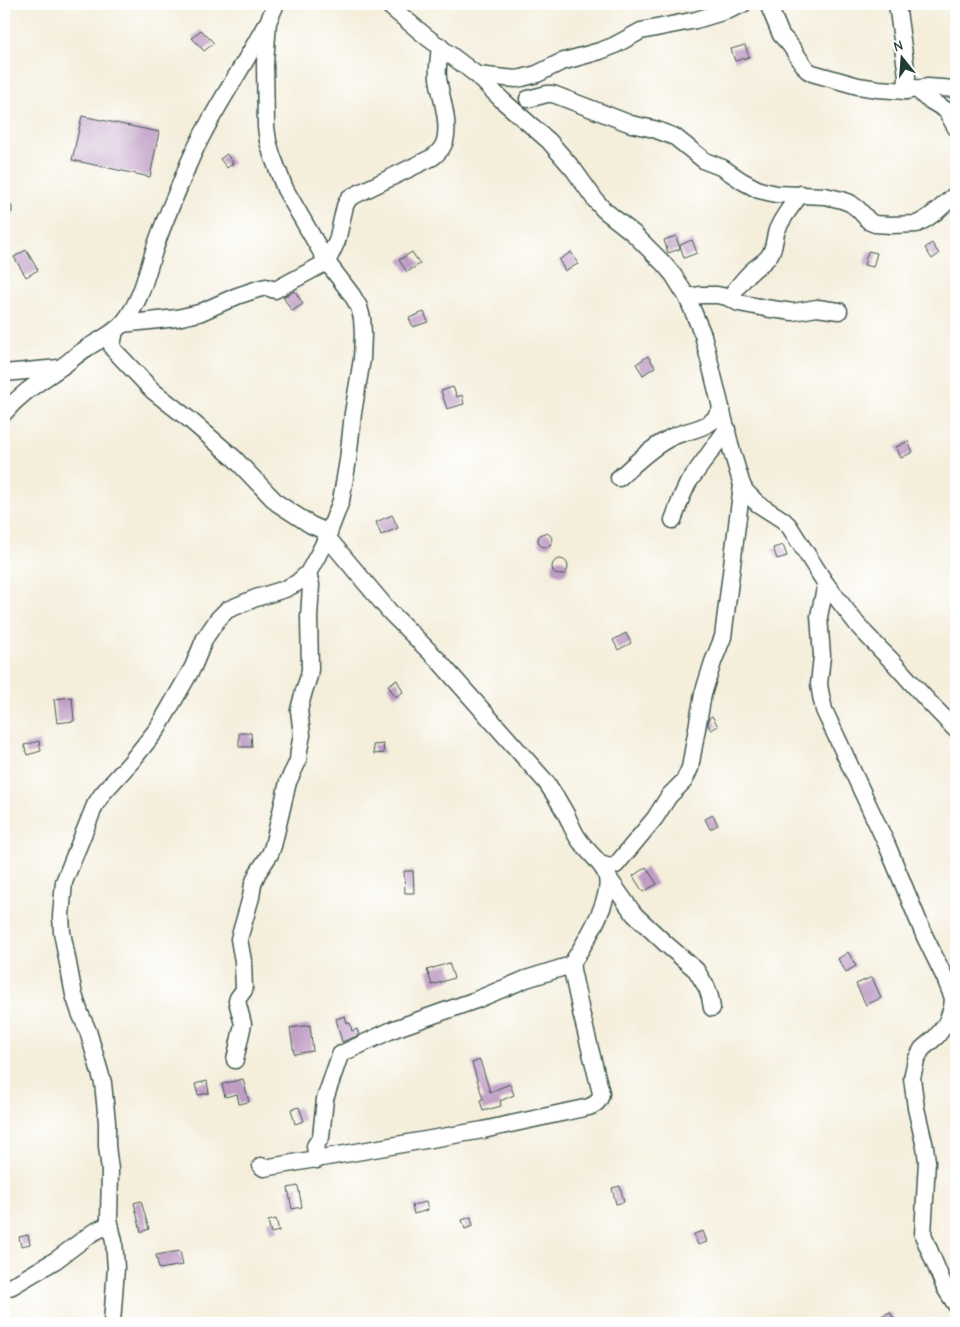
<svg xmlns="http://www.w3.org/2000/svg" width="960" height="1327" font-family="'Comic Neue',sans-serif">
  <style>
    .building { fill: #bf9dc5 }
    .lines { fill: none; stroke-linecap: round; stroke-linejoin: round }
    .minor-casing { stroke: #3f584d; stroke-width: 19 }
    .minor { stroke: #fff; stroke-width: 16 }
  </style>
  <rect width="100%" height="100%" fill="#fff"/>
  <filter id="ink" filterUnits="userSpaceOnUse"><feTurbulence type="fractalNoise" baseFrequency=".02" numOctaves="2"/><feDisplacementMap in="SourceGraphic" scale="10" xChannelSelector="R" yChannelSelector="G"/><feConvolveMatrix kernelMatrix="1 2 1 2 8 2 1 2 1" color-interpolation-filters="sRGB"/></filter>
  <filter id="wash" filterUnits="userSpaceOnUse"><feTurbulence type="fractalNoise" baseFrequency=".0096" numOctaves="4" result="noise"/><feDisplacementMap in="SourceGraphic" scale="20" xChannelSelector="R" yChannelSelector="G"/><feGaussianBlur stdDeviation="1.12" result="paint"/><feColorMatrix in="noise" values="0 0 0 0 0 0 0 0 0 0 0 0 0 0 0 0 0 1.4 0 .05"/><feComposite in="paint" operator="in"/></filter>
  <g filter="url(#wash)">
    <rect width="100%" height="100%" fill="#f4eedb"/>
    <g id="blocks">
      <g class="building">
        <path d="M201,30l13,13 -10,8 -12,-13z"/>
        <path d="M745,45l4,12 -14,4 -4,-12z"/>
        <path d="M82,116l77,16 -9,45 -78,-17z"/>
        <path d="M227,154l6,9 -6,5 -7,-9z"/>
        <path d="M4,196l8,11v5l-8,6z"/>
        <path d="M676,236l4,13 -12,4 -4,-13z"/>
        <path d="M692,240l5,13 -13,5 -4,-13z"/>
        <path d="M932,243l7,11 -7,5 -7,-11z"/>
        <path d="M26,250l12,20 -12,7 -12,-20z"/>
        <path d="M868,251l9,2 -4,14 -9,-2z"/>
        <path d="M412,252l8,12 -13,8 -8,-12z"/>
        <path d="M571,252l7,12 -13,7 -6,-11z"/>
        <path d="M295,291l8,13 -11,7 -9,-14z"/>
        <path d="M424,312l4,10 -15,5 -4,-9z"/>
        <path d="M648,356l7,11 -12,8 -7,-11z"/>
        <path d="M453,387l4,10 5,-2 2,9 -17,5 -6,-18z"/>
        <path d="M908,441l5,11 -12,6 -5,-11z"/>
        <path d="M392,515l6,13 -17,7 -5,-13z"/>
        <circle cx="545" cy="540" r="7"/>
        <path d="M783,545l4,11 -10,3 -4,-11z"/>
        <circle cx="560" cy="567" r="8"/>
        <path d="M626,633l5,10 -13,7 -5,-10z"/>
        <path d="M397,680l6,12 -8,5 -7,-12z"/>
        <path d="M72,697l2,24 -17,2 -3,-24z"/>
        <path d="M712,716l6,10 -7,4 -3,-5 1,-7z"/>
        <path d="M239,733h12l1,14h-13z"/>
        <path d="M39,741l2,10 -14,4 -3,-10z"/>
        <path d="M383,744l1,9 -10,1 -1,-9z"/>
        <path d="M713,815l5,10 -8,4 -5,-10z"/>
        <path d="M646,867l11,17 -14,8 -10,-16z"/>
        <path d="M404,871h9l1,22h-9z"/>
        <path d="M848,952l8,14 -10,6 -8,-13z"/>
        <path d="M449,963l5,15 -22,7 -5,-15z"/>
        <path d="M872,977l9,21 -15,7 -10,-21z"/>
        <path d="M345,1016l2,7h3l2,8 5,-2 2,6 -17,7 -6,-23z"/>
        <path d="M310,1025l3,26 -19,3 -4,-26z"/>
        <path d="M480,1060l10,32 20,-8 4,11 -14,6 1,5 -18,5 -3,-11 3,-1 -11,-36z"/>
        <path d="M243,1079l6,23 -10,2 -2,-10 -12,3 -3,-13z"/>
        <path d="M207,1081l2,12 -11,2 -3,-11z"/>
        <path d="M299,1107l5,14 -9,3 -4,-15z"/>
        <path d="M298,1186l4,21 -10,2 -4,-21z"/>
        <path d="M620,1186l4,16 -8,2 -4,-16z"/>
        <path d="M141,1201l8,28 -8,3 -7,-29z"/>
        <path d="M426,1202l2,8 -14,4 -2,-9z"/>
        <path d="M471,1217l2,9 -8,3 -3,-9z"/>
        <path d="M276,1219l3,12 -8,2 -3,-12z"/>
        <path d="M703,1231l4,11 -9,3 -4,-11z"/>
        <path d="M28,1235l2,9 -9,2 -2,-9z"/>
        <path d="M180,1251l3,14 -24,4 -3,-14z"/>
        <path d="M890,1312l6,11h-29z"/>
      </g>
    </g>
  </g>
  <g filter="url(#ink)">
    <use href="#blocks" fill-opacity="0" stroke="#3f584d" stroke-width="1"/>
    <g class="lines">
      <g class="minor-casing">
        <g id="minor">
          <path d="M387,4l41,34 49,37 26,26 46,40 25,29 22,31 8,9 29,23 31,31 10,12 13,21 16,38 29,117 10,33 4,7 12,12 25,16 6,6 37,58 -7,32 3,40 -3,28 2,12 3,14 63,135 38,92 20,41 8,20 -1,10 -5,14 -10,14 -15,13 -6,11 -4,18 4,30 9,39 2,14 -4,74 22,53 11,17"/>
          <path d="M768,4l13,31 9,10 17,25 5,3 46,13 20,3 28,2 21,-4 29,2"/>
          <path d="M897,4l10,72 -1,15"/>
          <path d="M477,75l39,4 6,-1 15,-4 24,-12 39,-11 13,-5 28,-15 55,-11 33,-10 14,-6"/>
          <path d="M916,88l10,10 20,12 10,18"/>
          <path d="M528,99l19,-5h6l78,30 23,5 21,8 30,24 18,7 19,13 17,9 17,4 49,2 17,4 8,3 8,6 12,13 5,2 16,1 26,-1 9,-5 11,-8 19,-17"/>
          <path d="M687,297l14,-2h16l10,2 12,6 26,5 28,4 24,-4 22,3"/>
          <path d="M729,298c7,-9 14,-19 23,-27 5,-5 13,-9 17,-15 6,-8 5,-18 8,-26 6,-14 15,-25 24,-36"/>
          <path d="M122,324l55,-6 22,-5 38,-17 21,-7 8,-2 9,3 52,-28 10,-21 8,-35 4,-8 84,-41c5,-4 10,-9 12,-16 5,-20 -4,-42 -7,-63 -1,-10 1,-21 2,-32"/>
          <path d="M115,330l-3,16 1,3 40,42 37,29 44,38 43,45 34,22 18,8"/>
          <path d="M4,373l55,-5"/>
          <path d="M4,413c17,-20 34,-30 56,-45 9,-6 17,-14 27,-20 12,-8 28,-15 37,-26 19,-24 23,-52 33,-80 9,-26 21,-51 31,-77 21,-49 52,-92 77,-139"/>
          <path d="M619,478c16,-14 30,-29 49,-39 13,-8 31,-8 43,-17 4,-3 7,-8 10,-12"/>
          <path d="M673,520l9,-24 6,-13 39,-54"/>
          <path d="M826,584l34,44 21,22 11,11 35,39 29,30"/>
          <path d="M600,864l10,3 6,-2 39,-47 14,-22 15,-15 6,-13 13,-74 10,-32 10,-25 19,-152"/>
          <path d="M608,874l-1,2 27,38 32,30 30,26 11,18 3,9 2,11"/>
          <path d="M235,1060l8,-36 -6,-23 1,-3 6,-8 -1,-29 -4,-22 12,-42 2,-13 4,-10 13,-20 3,-8 15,-64 10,-21 1,-11 3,-15 -3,-25 5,-19 5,-15 1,-7 -1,-52 2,-32 -3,-12"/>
          <path d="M317,1160l-2,-14 6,-9 4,-38 15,-44 3,-2 51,-24 82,-29 50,-21 45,-14c12,-19 44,-68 35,-91 -5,-13 -20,-23 -28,-36 -5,-7 -8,-16 -12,-24 -6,-11 -13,-22 -20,-32l-108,-122 -48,-48 -63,-75"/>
          <path d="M261,1166l3,2 219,-38 106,-23c7,-3 11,-6 12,-14l-20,-81 -10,-47"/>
          <path d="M4,1289l8,-3 44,-26 36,-27 18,-9"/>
          <path d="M112,1323l4,-55 -2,-27 -5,-21 1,-50 -3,-24v-24l-4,-39 -15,-52 -8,-18 -6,-18 -12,-63 -1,-16 3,-34 31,-77 8,-12 28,-31 27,-34 35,-61 12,-29 13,-19 9,-9 29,-12 29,-9 12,-6 11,-10 10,-18 9,-18 14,-36 7,-41 5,-47 9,-54 1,-25 -1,-16 -3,-11 -7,-12 -25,-33 -42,-73 -13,-34 -4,-14 -2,-14 -1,-64 3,-41 8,-18"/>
        </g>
      </g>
      <use href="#minor" class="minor"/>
    </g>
  </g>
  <rect width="960" height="1327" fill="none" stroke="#fff" stroke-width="20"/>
  <g transform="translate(902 58) rotate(343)" stroke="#ffffff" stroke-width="4" paint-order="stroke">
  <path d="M0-4L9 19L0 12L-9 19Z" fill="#1f3d34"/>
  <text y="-8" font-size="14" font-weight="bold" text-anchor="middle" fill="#1f3d34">N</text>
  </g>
</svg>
